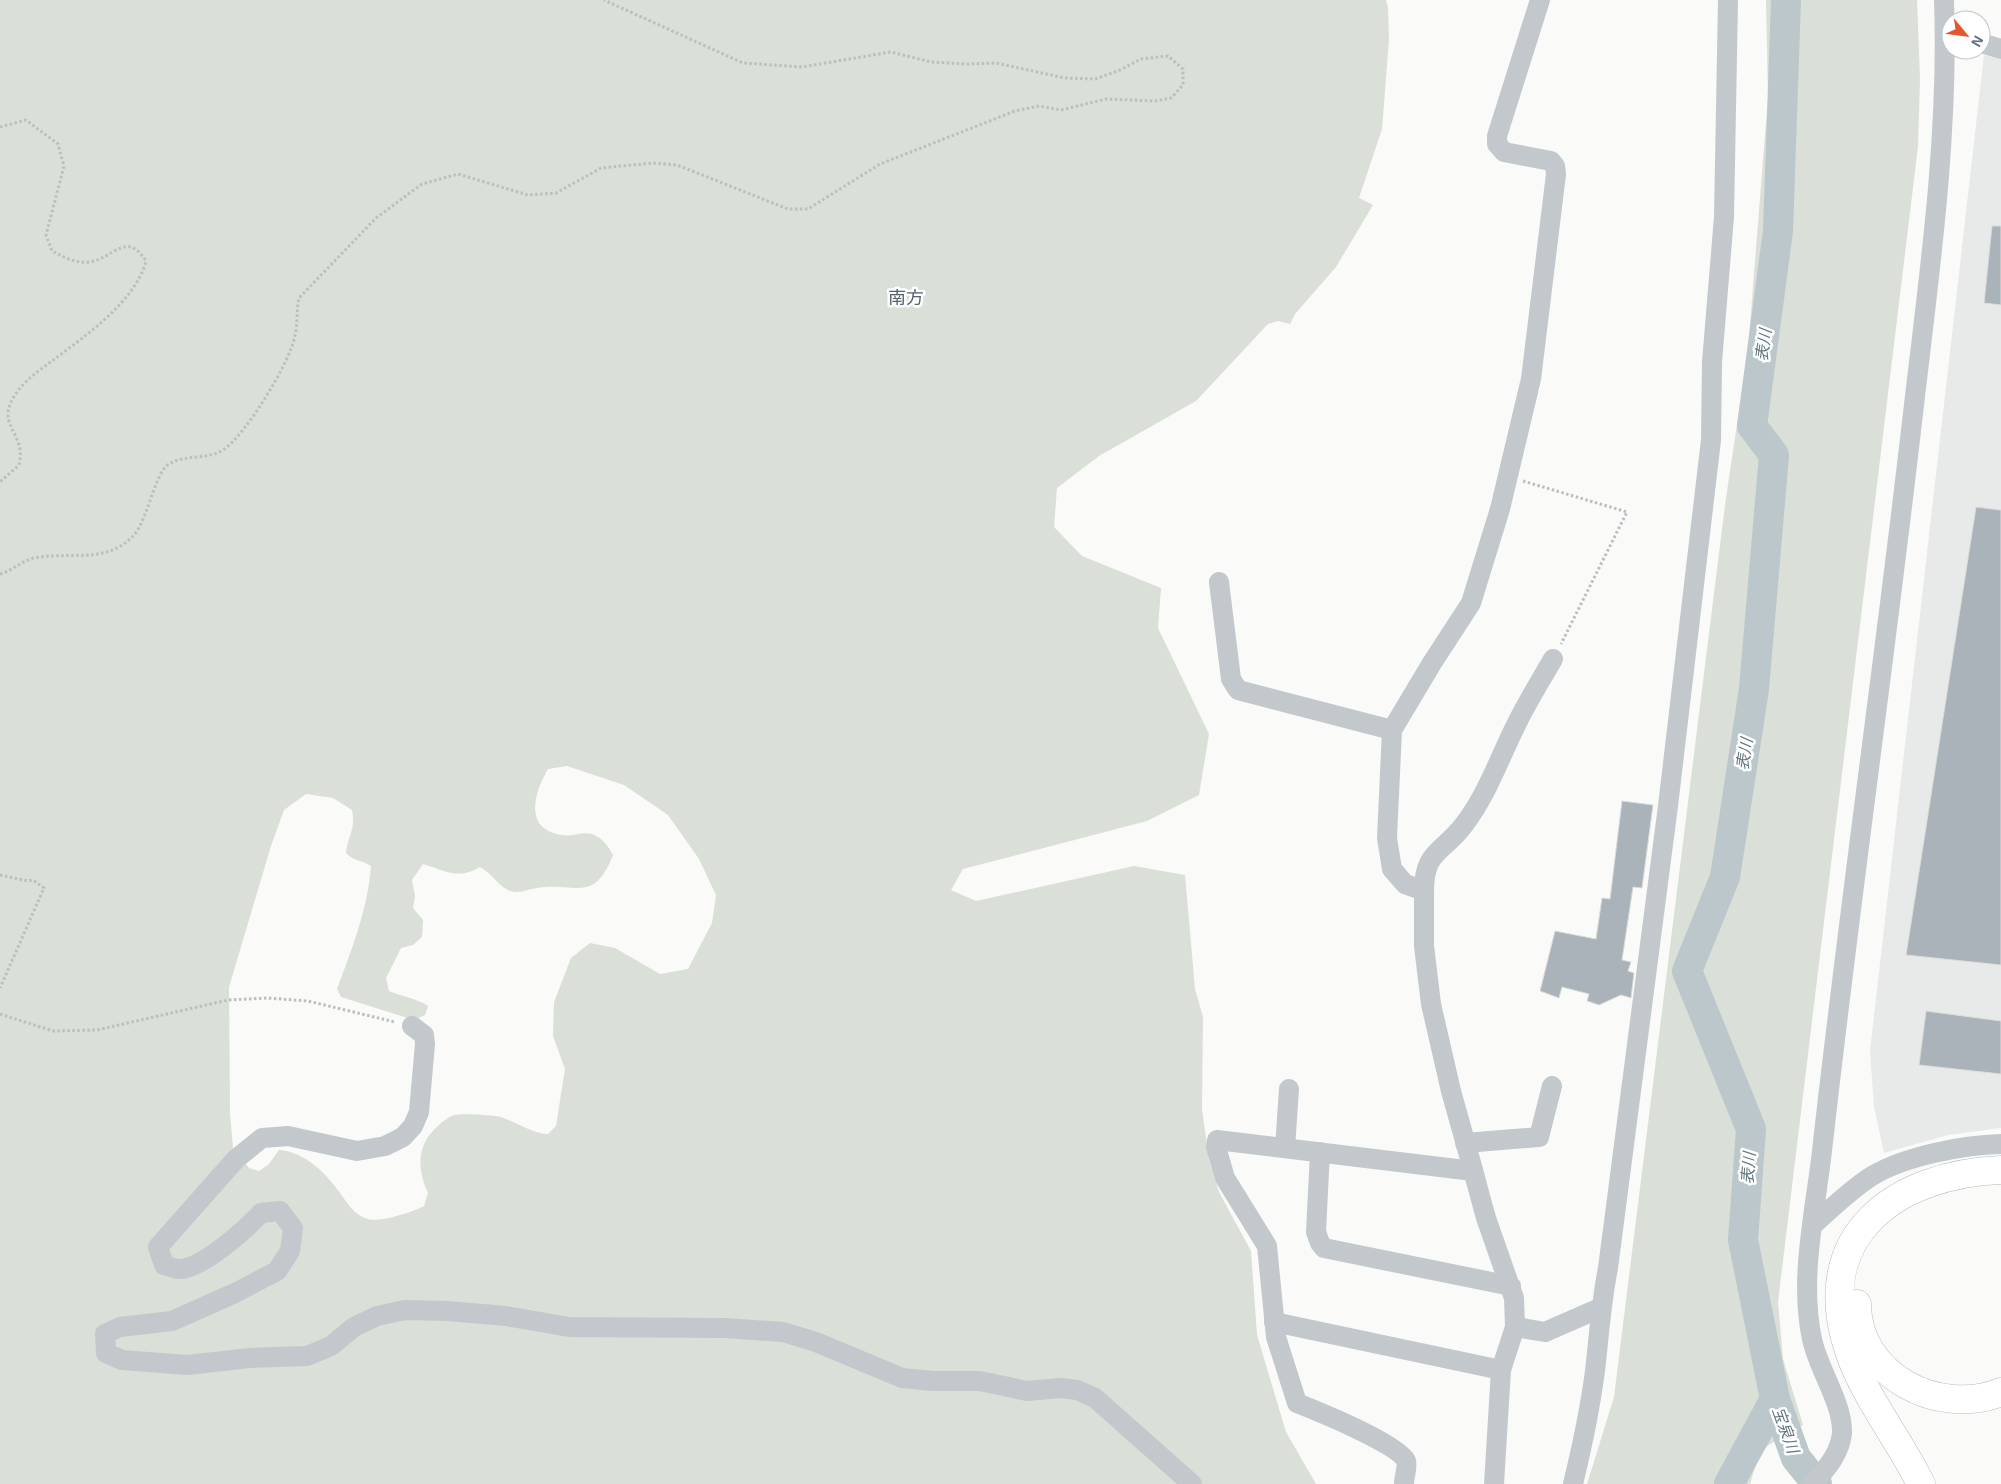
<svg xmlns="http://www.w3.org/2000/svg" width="2001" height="1484" font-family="'Exo 2','Noto Sans JP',sans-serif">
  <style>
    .built { fill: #e8e9e9 }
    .green { fill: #dadfd7; fill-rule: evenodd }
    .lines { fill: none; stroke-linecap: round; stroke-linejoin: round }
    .river { stroke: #bbc7cb; stroke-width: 30 }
    .building { fill: #aab3b9; stroke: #dcdcda }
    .highway-casing { stroke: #b4b9bd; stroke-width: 29 }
    .path { stroke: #bbbfc2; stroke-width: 3; stroke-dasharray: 2.5 2.5; stroke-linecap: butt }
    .minor { stroke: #c3c8cc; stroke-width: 20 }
    .highway { stroke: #fff; stroke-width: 28 }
    .labels { text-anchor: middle; stroke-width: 5; stroke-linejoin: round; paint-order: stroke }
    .water-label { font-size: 16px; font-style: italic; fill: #60757c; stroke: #fff }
    .quarter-label { font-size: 18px; fill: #57646e; stroke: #fff }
  </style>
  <rect width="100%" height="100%" fill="#fafaf8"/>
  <path class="built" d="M1984,55l17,4v1069l-53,7 -64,18 -10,-46 -4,-56z"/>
  <g class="green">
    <path d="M0,0h1386l2,7 1,33 -7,89 -23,69 14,7 -37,62 -41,47 -5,10 -12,-3 -10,3 -72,77 -97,55 -42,32 -3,39 28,29 79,32 -3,40 51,106 -10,61 -52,26 -184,48 -12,21 25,11 158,-35 51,9 10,114 8,28 -1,92 7,51 10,32 32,59 6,84 29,97 30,52h-1316zM567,766l57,19 44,30 31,44 17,36 -4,28 -24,46 -28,5 -45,-26 -25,-5 -19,15 -17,44 -1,34 12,33 -9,57 -8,8c-17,-1 -30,-11 -47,-17 -7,-2 -39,-4 -47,-2 -10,4 -20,14 -26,22 -12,18 -8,38 0,56l-4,13c-11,6 -45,17 -56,13 -14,-4 -20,-15 -28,-26 -15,-21 -35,-41 -61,-43l-10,14 -10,7 -10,-3 -16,-20 -3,-34 -1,-127 42,-141 13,-36 22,-16 27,4 19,12c4,19 -4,25 -6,43 7,8 16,7 25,13 -3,42 -19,83 -34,123l4,8 73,23 11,-5 3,-9c-12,-8 -25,-9 -39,-15l-3,-13 15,-30 12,-3 9,-8 1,-17 -10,-12 2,-12 -3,-16 11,-16c23,7 35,16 57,3 12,6 20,21 30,24 10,3 18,-2 27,-3 39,-6 57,16 76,-33 -5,-9 -10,-17 -21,-21 -9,-3 -21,3 -30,1 -39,-6 -28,-42 -14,-66z"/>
    <path d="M1766,0h151l3,79 -2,67 -140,1156 5,57 20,66 -36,21 -9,11 -8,27h-163l27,-87 111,-892 23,-155 20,-253z"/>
  </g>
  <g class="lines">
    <g class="river">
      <path d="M1786,0l-8,231 -26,195 22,29 -20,234 -29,188 -38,94 64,158 -8,111 32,159 21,59 21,26"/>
      <path d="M1729,1484l46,-85"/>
    </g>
  </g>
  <g class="building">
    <path d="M1992,226h9v79l-17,-2z"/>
    <path d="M1976,507l25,3v455l-95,-10z"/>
    <path d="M1622,801l31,4 -11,83 -9,-1 -11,73 9,2 -3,9 6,2 -3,25 -10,-3 -22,10 -12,-4 2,-7 -27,-7 -3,11 -19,-7 15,-60 41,8 6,-41 8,1z"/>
    <path d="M1926,1011l75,10v53l-82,-9z"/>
  </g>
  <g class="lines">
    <g class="highway-casing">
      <g id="highway">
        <path d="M1857,1304c0,72 82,113 144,88"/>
        <path d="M1921,1484c-22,-45 -56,-86 -72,-133 -39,-115 46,-177 152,-181"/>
      </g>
    </g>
    <g class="path">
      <path d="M0,127l26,-7 32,24 6,22 -18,69 6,16c12,6 24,13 38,11 24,-4 36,-32 56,-1 -10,39 -58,73 -90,97 -18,13 -39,27 -47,49 -5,16 9,27 11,43 1,5 0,10 -1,15l-19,17"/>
      <path d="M1523,481l104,31 -66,132"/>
      <path d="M0,574c12,-3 21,-13 34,-16 34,-7 73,7 100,-23 14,-16 21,-63 35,-71 17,-10 38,-4 54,-14 23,-15 67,-88 72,-114 3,-13 1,-25 4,-38l77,-80 46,-34 36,-10 70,21 28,-2 45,-25 52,-5 24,2 111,44h20l72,-45 135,-53 24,-5 22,4 45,-11 49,2 16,-3 12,-13v-16l-15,-13 -27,3 -21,11 -25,9 -30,-1 -69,-15 -30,1 -35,-2 -40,-10 -89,15 -59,-4 -139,-63"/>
      <path d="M0,875l28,6 5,-1 11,8 -44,100"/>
      <path d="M0,1014l53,17 44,-1 131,-30 39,-2 41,3 87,21"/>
    </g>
    <g class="minor">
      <path d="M1981,43l20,6"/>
      <path d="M1219,582l12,97 7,11 154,40"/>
      <path d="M1424,891c0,-40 18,-38 39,-65 24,-31 36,-67 53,-101 11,-23 25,-45 37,-66"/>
      <path d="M412,1026l12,9 1,9 -6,68 -6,14 -10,11 -18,9 -28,5 -69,-15 -26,2 -26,21 -78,88 6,18c5,1 10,4 15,4 23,0 66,-39 82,-56l19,-2 13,17 -3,23 -13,20 -42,22 -63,28 -52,6 -15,7 1,19 16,7 65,5 63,-7 57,-2 24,-10 23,-19 23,-11 28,-6 42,1 59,5 63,11 156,1 58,4 33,10 86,36 31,3h47l47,10 34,-3 16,2 18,8 97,86"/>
      <path d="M1465,1143l74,-6 13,-51"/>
      <path d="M1285,1148l4,-59"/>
      <path d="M1320,1152l-4,80 4,11 4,5 187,38"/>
      <path d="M1813,1225c19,-17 38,-36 59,-49 33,-20 91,-31 129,-32"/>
      <path d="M1274,1322l227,48"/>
      <path d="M1515,1327l30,5 55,-24"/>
      <path d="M1404,1484c0,-7 4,-17 2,-23 -7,-17 -89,-50 -109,-58l-21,-66 -9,-91 -42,-68 -9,-31 1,-7 256,31"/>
      <path d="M1494,1484l7,-114 14,-43 -1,-29 -28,-80 -16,-59 -19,-68 -20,-87 -7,-58v-55l-19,-7 -13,-15 -5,-31 5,-108 40,-67 39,-60 29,-94 31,-130 25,-205 -1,-8 -4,-5 -47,-9 -7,-8v-8l43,-136"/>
      <path d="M1573,1484c9,-37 17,-75 22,-113 4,-35 6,-68 13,-103l60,-462 43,-366 1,-78 12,-145 4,-217"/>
      <path d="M1813,1484c13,-15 27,-30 29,-51 1,-30 -24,-64 -30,-94 -13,-61 3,-126 10,-188 27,-243 62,-485 90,-729 16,-140 37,-280 32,-422"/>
    </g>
    <use href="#highway" class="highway"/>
  </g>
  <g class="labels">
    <g class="water-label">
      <text transform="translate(1763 345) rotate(-82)" y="6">表川</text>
      <text transform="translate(1744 754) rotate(-81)" y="6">表川</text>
      <text transform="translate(1748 1168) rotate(-86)" y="6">表川</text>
      <text transform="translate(1786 1430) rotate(70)" y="6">宝泉川</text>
    </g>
    <g class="quarter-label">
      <text x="906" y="304">南方</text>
    </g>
  </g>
  <g transform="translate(1966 35) rotate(119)"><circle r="24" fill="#ffffff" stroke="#c1c8cd"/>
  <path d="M0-4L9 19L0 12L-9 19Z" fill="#e4572e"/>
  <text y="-8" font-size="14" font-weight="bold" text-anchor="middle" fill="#657683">N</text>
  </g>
</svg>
